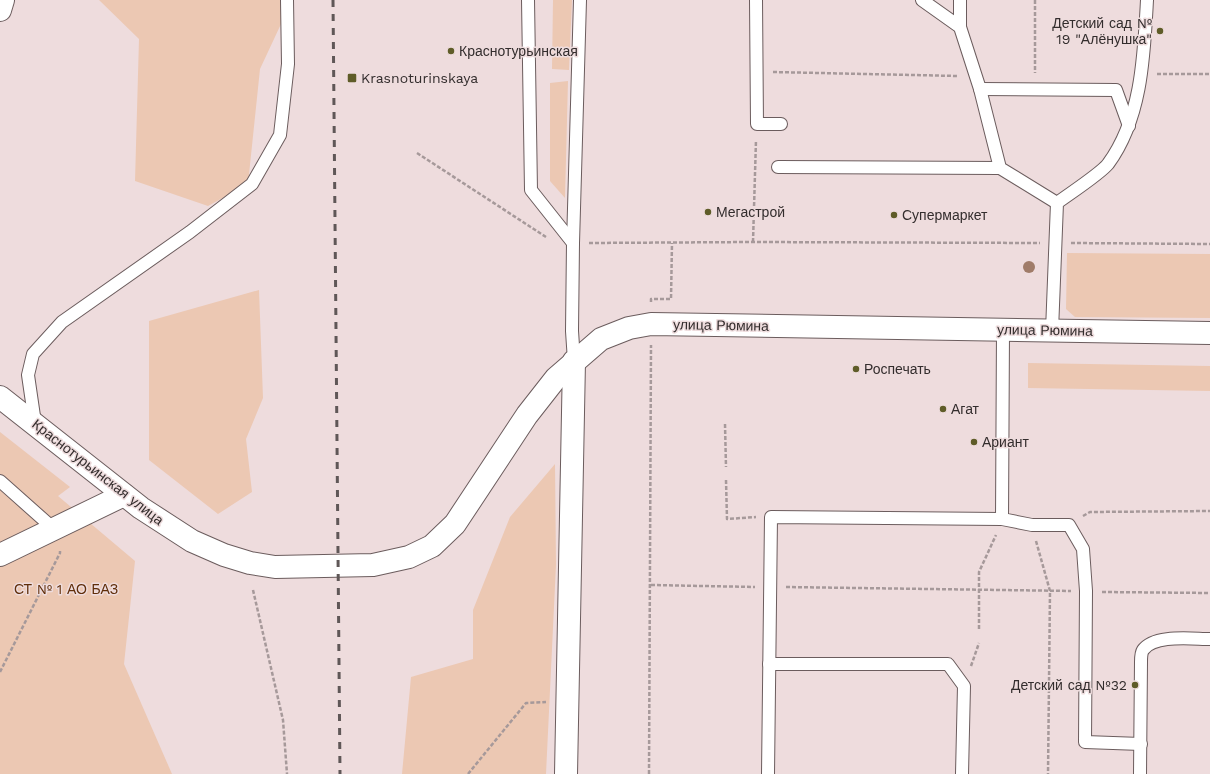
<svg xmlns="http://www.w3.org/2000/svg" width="1210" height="774" font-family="'Work Sans',sans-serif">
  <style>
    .green { fill: #ecc8b3 }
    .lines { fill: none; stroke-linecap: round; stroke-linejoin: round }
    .service-casing { stroke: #6b5c5d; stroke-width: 14 }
    .minor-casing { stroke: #6b5c5d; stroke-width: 24 }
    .tertiary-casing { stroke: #6b5c5d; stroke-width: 24 }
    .secondary-casing { stroke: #6b5c5d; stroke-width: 24 }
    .path { stroke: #a6999a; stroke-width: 2.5; stroke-dasharray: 4 2; stroke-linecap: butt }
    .service { stroke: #fff; stroke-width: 12 }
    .minor { stroke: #fff; stroke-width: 22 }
    .tertiary { stroke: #fff; stroke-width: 22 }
    .secondary { stroke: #fff; stroke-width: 22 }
    .rail { stroke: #5f5757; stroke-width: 3; stroke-dasharray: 7 7; stroke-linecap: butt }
    .tree { fill: #a07c69 }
    .poi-dot { fill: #5f5c28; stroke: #eedcdd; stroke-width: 1.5 }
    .labels { text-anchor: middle; stroke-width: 3; stroke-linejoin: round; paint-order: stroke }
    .poi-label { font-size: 14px; fill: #332d2d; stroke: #eedcdd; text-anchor: start }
    .street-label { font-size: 14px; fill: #332d2d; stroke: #eedcdd }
    .park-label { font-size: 14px; fill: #602e0a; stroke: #eedcdd }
  </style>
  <rect width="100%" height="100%" fill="#eedcdd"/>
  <g class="green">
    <path d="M99,0h182v24l-21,45 -12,115 -40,22 -73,-25 4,-142z"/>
    <path d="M553,0h19l-3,70 -17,-1z"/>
    <path d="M568,81l-3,117 -15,-17v-98z"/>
    <path d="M1067,253l143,1v64l-135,-1 -9,-8z"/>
    <path d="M259,290l4,108 -17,41 6,53 -34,22 -69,-54v-139z"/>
    <path d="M1028,363l182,3v25l-182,-3z"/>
    <path d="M0,432l70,55 -12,9 77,65 -11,103 48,110h-172z"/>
    <path d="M555,464l1,101 -10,209h-144l9,-97 62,-18v-49l37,-93z"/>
  </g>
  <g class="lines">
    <g class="service-casing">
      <g id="service">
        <path d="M528,0l3,190 42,53"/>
        <path d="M756,0l1,124h24"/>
        <path d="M922,0l38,27 20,62 20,79 57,35"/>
        <path d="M960,27v-27"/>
        <path d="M980,89l136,1 13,36"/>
        <path d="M778,167l222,1"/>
        <path d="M1003,330l-1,189 30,6h37l14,24 3,42 -1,151 56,2"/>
        <path d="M1052,331l5,-128c12,-9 43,-29 51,-39 34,-46 36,-109 39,-164"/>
        <path d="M574,361l-2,-30 1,-88 7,-243"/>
        <path d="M35,423l-7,-48 5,-21 29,-32 128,-90 62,-48 28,-49 8,-71 -1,-64"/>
        <path d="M0,481l54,48"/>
        <path d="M769,664h179l16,22 -2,88"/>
        <path d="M768,774l3,-257 231,2"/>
        <path d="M1140,774l1,-112c0,-3 0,-9 2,-12 11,-16 49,-11 67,-11"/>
      </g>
    </g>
    <g class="minor-casing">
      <g id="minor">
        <path d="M0,555l124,-60"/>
        <path d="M566,774l8,-413"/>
      </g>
    </g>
    <g class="tertiary-casing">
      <path id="tertiary" d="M0,10l3,-10"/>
    </g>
    <g class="secondary-casing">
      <path id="secondary" d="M0,397l141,111 51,33 32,14 26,8 25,4 98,-2 36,-8 23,-11 23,-22 72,-109 29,-37 45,-39 28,-11 22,-4 559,9"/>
    </g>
    <g class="path">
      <path d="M1035,0v73"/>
      <path d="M773,72l185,4"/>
      <path d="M1157,74h53"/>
      <path d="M417,153l129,84"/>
      <path d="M753,242l3,-102"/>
      <path d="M589,243l164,-1 287,1"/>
      <path d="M1071,243l139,1"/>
      <path d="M651,302v-3h20l1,-56"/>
      <path d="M725,424l1,43"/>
      <path d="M726,480l1,39 29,-2"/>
      <path d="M1083,516l7,-4 120,-1"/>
      <path d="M1036,541l14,50 -2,183"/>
      <path d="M651,585l104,2"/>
      <path d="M786,587l285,4"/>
      <path d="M253,590l30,130 4,54"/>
      <path d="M1102,592l108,1"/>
      <path d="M979,629v-57l17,-37"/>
      <path d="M971,666l8,-23"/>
      <path d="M0,672l60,-119v-2"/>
      <path d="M468,774l58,-71 20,-1"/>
      <path d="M649,774l2,-429"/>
    </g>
    <use href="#service" class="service"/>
    <use href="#minor" class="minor"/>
    <use href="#tertiary" class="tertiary"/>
    <use href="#secondary" class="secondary"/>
    <path class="rail" d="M333,0l7,774"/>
  </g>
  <circle class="tree" cx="1029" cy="267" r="6"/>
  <g class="poi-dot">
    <circle cx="1160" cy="31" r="4"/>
    <circle cx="451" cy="51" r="4"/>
    <rect x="347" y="73" width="10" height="10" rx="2"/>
    <circle cx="708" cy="212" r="4"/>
    <circle cx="894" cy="215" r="4"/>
    <circle cx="856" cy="369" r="4"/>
    <circle cx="943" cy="409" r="4"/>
    <circle cx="974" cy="442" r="4"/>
    <circle cx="1135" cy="685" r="4"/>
  </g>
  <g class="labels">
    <g class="poi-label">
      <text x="1152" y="28" text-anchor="end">Детский сад №<tspan x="1152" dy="16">19 "Алёнушка"</tspan></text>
      <text x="459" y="56">Краснотурьинская</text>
      <text x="361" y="83">Krasnoturinskaya</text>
      <text x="716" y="217">Мегастрой</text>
      <text x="902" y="220">Супермаркет</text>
      <text x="864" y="374">Роспечать</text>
      <text x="951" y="414">Агат</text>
      <text x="982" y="447">Ариант</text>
      <text x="1127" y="690" text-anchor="end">Детский сад №32</text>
    </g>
    <g class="street-label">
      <text transform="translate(721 325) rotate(1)" y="5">улица Рюмина</text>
      <text transform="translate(1045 330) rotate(1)" y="5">улица Рюмина</text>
      <text transform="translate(98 472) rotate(38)" y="5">Краснотурьинская улица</text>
    </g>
    <g class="park-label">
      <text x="66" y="594">СТ № 1 АО БАЗ</text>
    </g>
  </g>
</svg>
